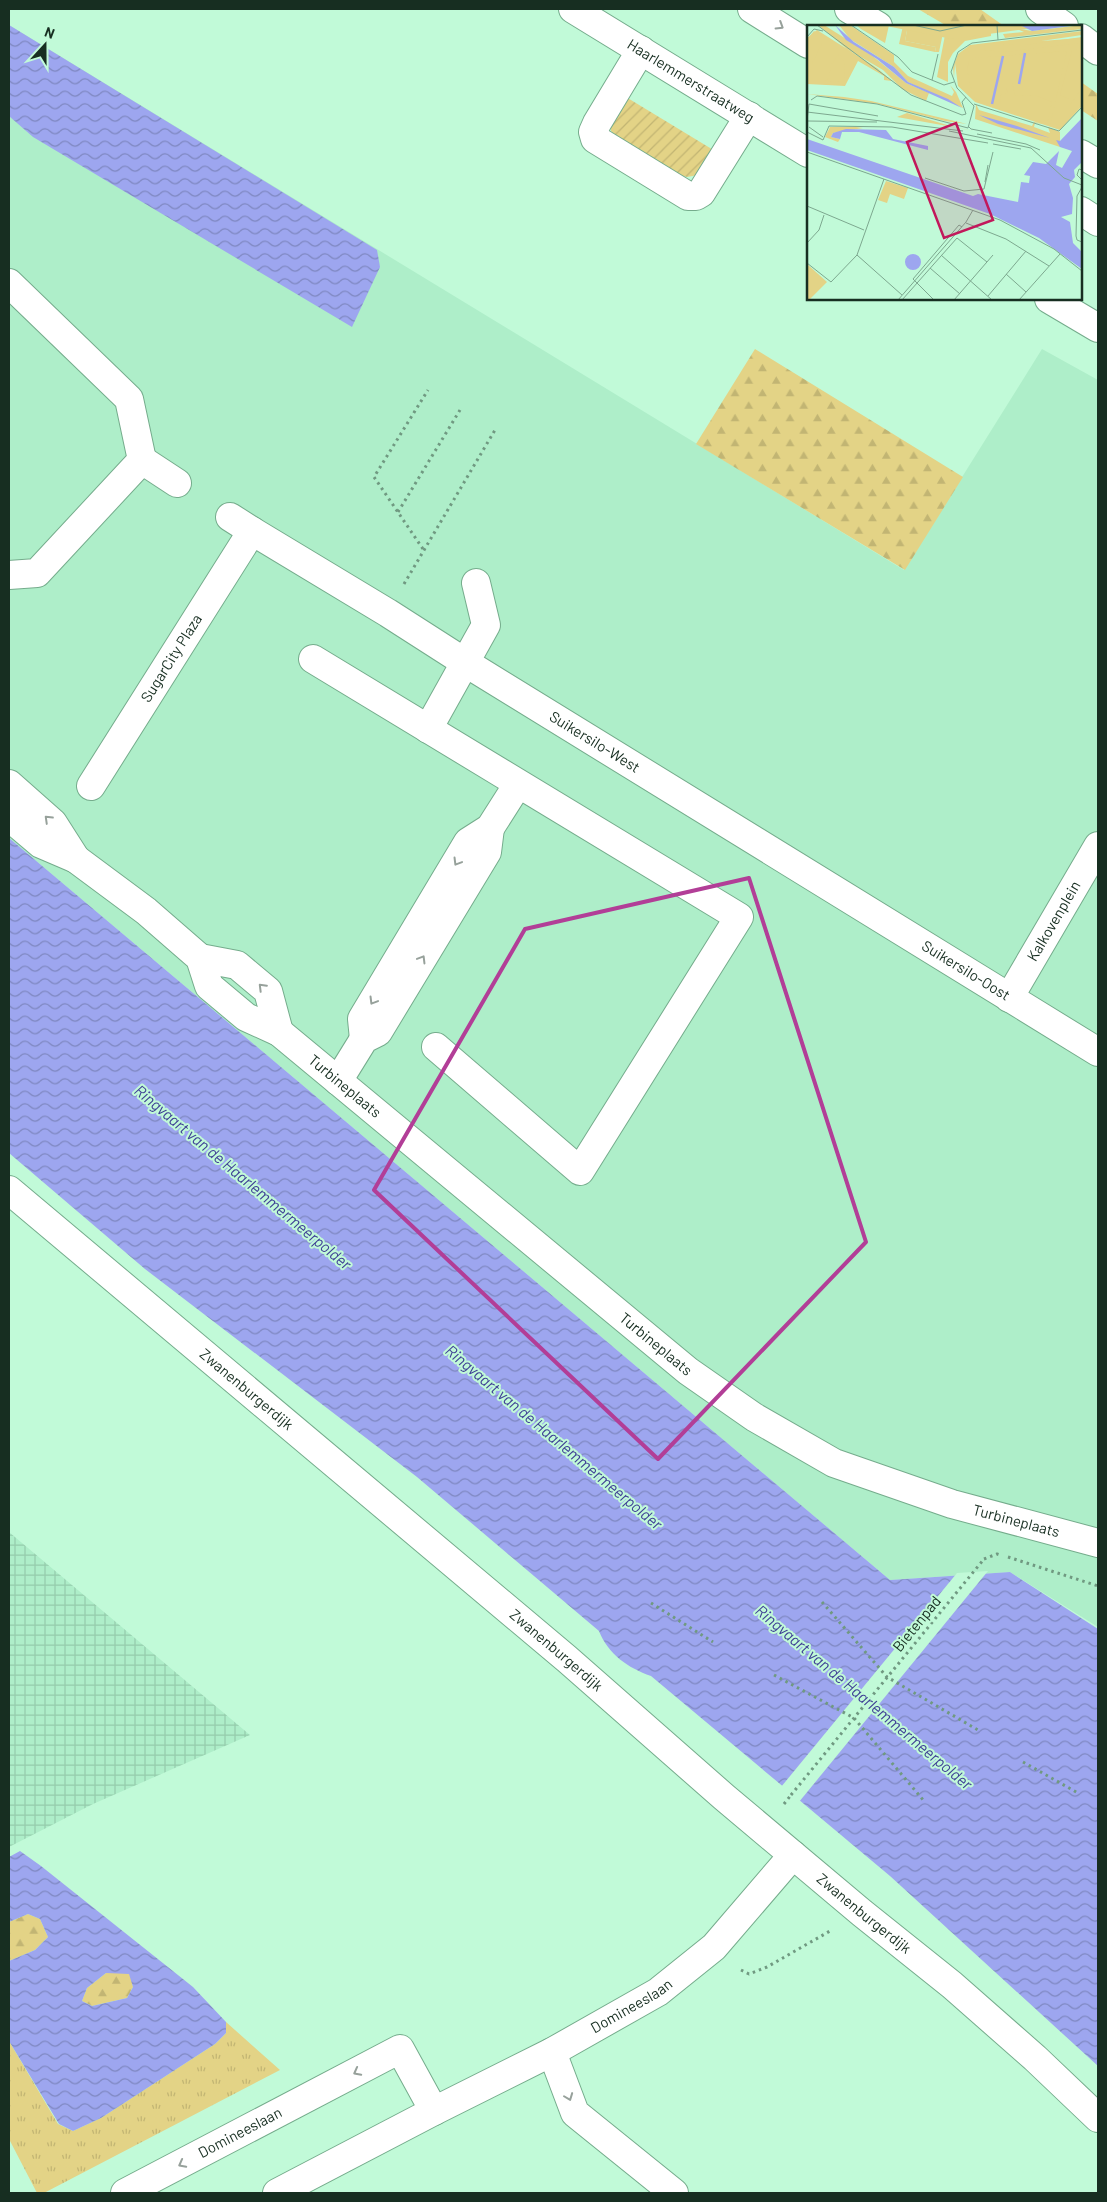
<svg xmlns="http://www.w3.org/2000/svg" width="1107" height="2202" font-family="Barlow,sans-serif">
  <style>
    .built { fill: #aeeec9 }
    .industrial { fill: url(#industrial-grid) }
    .grass { fill: url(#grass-tufts) }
    .forest { fill: url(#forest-firs) }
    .garden { fill: url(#garden-furrows) }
    .water { fill: url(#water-waves); fill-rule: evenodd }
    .pier { fill: #c1fad8 }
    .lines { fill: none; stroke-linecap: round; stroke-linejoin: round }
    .minor-casing { stroke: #75ac8c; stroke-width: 30 }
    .major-casing { stroke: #75ac8c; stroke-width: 30 }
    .highway-casing { stroke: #75ac8c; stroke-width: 30 }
    .path { stroke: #709981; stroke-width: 3; stroke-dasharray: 2.5 4; stroke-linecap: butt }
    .minor { stroke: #fff; stroke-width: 28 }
    .major { stroke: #fff; stroke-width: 28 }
    .highway { stroke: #fff; stroke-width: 28 }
    .path-bridge { stroke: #709981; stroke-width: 3; stroke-dasharray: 2.5 4; stroke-linecap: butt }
    .oneway { stroke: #97a19b }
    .marked { fill: none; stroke: #b23e97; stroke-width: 4; stroke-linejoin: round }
    .labels { text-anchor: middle; stroke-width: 4; stroke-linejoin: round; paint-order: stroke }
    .street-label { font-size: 15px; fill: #172e21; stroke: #c1fad8 }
    .water-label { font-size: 16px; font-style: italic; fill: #3f4095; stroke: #c1fad8 }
    .inset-river { fill: none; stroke: #9da6ef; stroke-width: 2.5 }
    .inset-road { fill: none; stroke: #7da88f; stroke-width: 1 }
    .view { fill: #c2185b; fill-opacity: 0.15; stroke: #c2185b; stroke-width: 2.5 }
    .inset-edge { fill: none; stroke: #172e21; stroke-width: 2.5 }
  </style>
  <defs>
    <pattern id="industrial-grid" width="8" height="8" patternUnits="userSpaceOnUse" patternTransform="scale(1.25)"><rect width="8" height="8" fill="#aeeec9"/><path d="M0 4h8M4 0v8" fill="none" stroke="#95ccac"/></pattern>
    <pattern id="grass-tufts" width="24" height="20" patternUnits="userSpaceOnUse" patternTransform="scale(1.25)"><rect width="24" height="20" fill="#e3d386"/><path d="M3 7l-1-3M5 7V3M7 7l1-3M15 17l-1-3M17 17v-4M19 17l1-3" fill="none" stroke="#c2b573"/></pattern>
    <pattern id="forest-firs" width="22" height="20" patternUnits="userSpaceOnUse" patternTransform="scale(1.25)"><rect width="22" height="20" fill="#e3d386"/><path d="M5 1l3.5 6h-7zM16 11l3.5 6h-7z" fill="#c2b573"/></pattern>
    <pattern id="garden-furrows" width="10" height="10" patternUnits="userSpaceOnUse" patternTransform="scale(1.25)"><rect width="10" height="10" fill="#e3d386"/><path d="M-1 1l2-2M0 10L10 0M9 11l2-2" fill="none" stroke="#c2b573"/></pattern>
    <pattern id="water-waves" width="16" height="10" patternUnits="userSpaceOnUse" patternTransform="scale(1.25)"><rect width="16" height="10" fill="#9da6ef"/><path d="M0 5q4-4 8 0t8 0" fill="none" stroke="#7f88c1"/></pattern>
  </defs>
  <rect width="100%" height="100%" fill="#c1fad8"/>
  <path class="built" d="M9,25l895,545 138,-221 56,31v1247l-88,-55 -120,8 -881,-742z"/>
  <path class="industrial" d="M9,1532l241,203 -157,69 -84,43z"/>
  <path class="grass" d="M226,2022l54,48 -236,123h-7l-28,-54v-98l49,83 15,7 28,-13 114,-74 11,-11z"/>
  <g class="forest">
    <path d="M918,9h62l24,17h-57z"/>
    <path d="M1081,82l17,12v27l-17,-11z"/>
    <path d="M755,349l208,128 -58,93 -209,-126z"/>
    <path d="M28,1914l12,5 8,18 -13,13 -26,11v-39z"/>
    <path d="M106,1973h24l3,14 -6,11 -35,8 -10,-5 5,-13z"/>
  </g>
  <path class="garden" d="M626,97l89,54 -17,24 -11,2 -14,-4 -49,-28 -13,-14v-15z"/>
  <g class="water">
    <path d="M9,25l368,225 3,17 -28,60 -319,-190 -24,-21z"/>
    <path d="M9,838l881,742 120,-8 88,57v437l-208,-190 -239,-200c-23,-8 -43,-22 -52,-45l-182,-154 -272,-208 -136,-116z"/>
    <path d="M20,1851l21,15 152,121 33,35v11l-11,11 -114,74 -28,13 -14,-7 -50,-83v-80l26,-11 13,-13 -8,-18 -12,-5 -19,8v-65zM106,1973l23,1 4,13 -6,11 -35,8 -10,-5 5,-13z"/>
  </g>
  <path class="pier" d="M988,1571l-189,231 -18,-15 176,-214z"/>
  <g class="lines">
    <g class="minor-casing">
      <g id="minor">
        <path id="s1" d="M573,9l235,144"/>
        <path d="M1040,9l24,17"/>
        <path d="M1081,38l17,13"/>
        <path d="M641,50l-44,73 -4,9 2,7 93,57h8l5,-3 48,-77"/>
        <path d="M9,283l120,116 13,61 -105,113 -28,2"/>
        <path d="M1049,299l49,29"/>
        <path d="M142,460l35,23"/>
        <path d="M230,517l22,14"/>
        <path d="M313,659l426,258 -159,254 -144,-124"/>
        <path d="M428,729l58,-104 -10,-42"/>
        <path d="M9,784l44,39 23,36"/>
        <path id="s2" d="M91,786l161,-255 136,82 78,50 632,389"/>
        <path id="s3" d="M9,817l32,27 35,15 70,52 54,47 9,28 37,31 33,15 409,339 66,46 80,46 118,41 146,39"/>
        <path d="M200,958l37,7 31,26 11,41"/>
        <path id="s4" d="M1009,998l89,-152"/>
        <path d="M364,1039l-2,-20 106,-177 22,-14 28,-44"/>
        <path d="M338,1081l26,-42 14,-7 109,-180 3,-24"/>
        <path id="s5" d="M9,1190l558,469 157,138 138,116 90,72 83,73 63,60"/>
        <path d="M552,2052l23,61 99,80"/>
        <path id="s6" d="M125,2193l275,-144 34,62"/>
        <path id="s7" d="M277,2193l157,-82 118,-59 106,-60 56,-45 79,-92"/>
      </g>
    </g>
    <g class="major-casing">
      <g id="major">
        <path d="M752,9l56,35"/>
        <path d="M1081,211l17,11"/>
      </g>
    </g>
    <g class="highway-casing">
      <g id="highway">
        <path d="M849,9l29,17"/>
        <path d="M1081,154l17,10"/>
      </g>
    </g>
    <g class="path">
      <path d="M398,512l62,-102"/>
      <path d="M423,549l-49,-72 54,-87"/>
      <path d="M404,584l91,-154"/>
      <path d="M1008,1557l90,29"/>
      <path d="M984,1559l13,-5 3,1"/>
      <path d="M822,1602l65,75 91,53"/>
      <path d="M651,1603l62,39"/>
      <path d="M774,1675l80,43 70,83"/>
      <path d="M1023,1762l55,31"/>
      <path d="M784,1804l7,-9"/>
      <path d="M741,1970l8,4 18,-7 63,-36"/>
    </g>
    <use href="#minor" class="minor"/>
    <use href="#major" class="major"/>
    <use href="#highway" class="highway"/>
    <path class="path-bridge" d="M791,1795l193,-236"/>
  </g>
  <defs><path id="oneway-chevron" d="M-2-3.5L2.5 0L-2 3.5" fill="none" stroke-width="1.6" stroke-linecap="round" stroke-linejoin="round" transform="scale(1.25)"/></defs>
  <g class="oneway">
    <use href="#oneway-chevron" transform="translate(780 26) rotate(32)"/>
    <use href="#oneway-chevron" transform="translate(48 819) rotate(-136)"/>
    <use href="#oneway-chevron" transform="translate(457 862) rotate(121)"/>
    <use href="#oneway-chevron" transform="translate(422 959) rotate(-59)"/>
    <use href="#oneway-chevron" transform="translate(262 987) rotate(-135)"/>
    <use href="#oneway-chevron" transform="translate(373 1001) rotate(121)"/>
    <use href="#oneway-chevron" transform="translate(357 2072) rotate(152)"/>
    <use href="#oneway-chevron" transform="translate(569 2097) rotate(69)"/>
    <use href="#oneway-chevron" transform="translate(182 2164) rotate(152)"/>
  </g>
  <path class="marked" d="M749,878l117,364 -208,217 -284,-269 151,-261z"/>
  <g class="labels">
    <g class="street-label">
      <text dy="5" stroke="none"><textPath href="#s1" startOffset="138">Haarlemmerstraatweg</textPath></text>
      <text dy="5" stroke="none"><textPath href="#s2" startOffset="151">SugarCity Plaza</textPath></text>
      <text dy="5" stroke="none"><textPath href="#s2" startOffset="704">Suikersilo-West</textPath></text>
      <text dy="5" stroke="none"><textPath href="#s4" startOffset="89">Kalkovenplein</textPath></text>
      <text dy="5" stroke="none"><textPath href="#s2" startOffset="1140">Suikersilo-Oost</textPath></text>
      <text dy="5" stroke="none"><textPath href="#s3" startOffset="438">Turbineplaats</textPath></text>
      <text dy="5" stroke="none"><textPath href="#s3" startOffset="842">Turbineplaats</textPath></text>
      <text dy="5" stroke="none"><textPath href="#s5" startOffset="310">Zwanenburgerdijk</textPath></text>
      <text dy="5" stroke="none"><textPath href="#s3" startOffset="1248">Turbineplaats</textPath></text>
      <text transform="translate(917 1624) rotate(-51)" y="5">Bietenpad</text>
      <text dy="5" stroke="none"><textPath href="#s5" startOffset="715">Zwanenburgerdijk</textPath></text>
      <text dy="5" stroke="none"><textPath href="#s5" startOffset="1120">Zwanenburgerdijk</textPath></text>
      <text dy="5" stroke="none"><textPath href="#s7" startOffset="401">Domineeslaan</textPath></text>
      <text dy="5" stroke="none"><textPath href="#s6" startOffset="130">Domineeslaan</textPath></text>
    </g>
    <g class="water-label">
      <text transform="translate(243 1177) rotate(40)" y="6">Ringvaart van de Haarlemmermeerpolder</text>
      <text transform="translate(554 1437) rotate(40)" y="6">Ringvaart van de Haarlemmermeerpolder</text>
      <text transform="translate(864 1697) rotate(40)" y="6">Ringvaart van de Haarlemmermeerpolder</text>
    </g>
  </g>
  <g transform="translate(807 25)">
    <rect width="275" height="275" fill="#c1fad8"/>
    <path d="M11,0h6l46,29 36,29 23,10 -3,8 -24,-12 -19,-19 -36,-21zM32,0h11l44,30v7l14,14 44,20 2,-4 -4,-7 6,7 7,16 -55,-26 -14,-15 -44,-28zM101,0l35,8 -4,19h-4l1,-5 -31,-6zM275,0v4l-77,9 -2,-4 21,-2 -9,-4 17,3zM10,5l60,38 15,13 -8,-1v-4l-26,-15 -13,25 -38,-2v-46zM275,6v4l-41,6 41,-3v68l-22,24 -85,-28 -17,-16 -3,-23 -1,15 -1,-11 5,-13 12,-9zM0,69l37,3 27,4 96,23 -22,-3 -66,-17zM169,79l3,6 53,16 2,-4 8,2 -7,-1 -1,4 16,6 -2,-6 12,5v15l-85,-28zM23,102h26l7,1 -30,5 -2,4 9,2 -2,3 -13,-5zM79,156l22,7 -4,11 -14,-5 -3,9 -9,-3zM0,239l20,18 -18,18h-2z" fill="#e3d386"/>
    <path d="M49,0h33l-4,18 -24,-14zM101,0l-3,16 31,6 -1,5 -36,-8 4,-18zM184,0v11l-26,5 -12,12 -5,9v20l-11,-5 8,-42zM275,12v6l-78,9 -20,-2 1,-6 18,-2 1,8v-7l14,3zM275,23v40l-12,17 -1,-6 -9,-4 12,-45zM260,26l-17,74 -3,-1 5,-22 -15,-6 -22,-1 -3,-13 -6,6 2,5 -8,2 1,7 -7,6 -25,-13 3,-3 -5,-22 2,-9 5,-3zM32,29l5,7 1,20 -21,1 5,-4 2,-13zM100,88l50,15 18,3 -78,-14z" fill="#e3d386"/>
    <path d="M74,0h174l-103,14zM7,6l11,7 -16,31 -2,15v-44z" fill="#e3d386"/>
    <path d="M28,0l19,17 40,25 14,15 40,17 14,9 -56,-25 -29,-24 -31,-19zM213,0h58l-46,6zM172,90l38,11 33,12 -52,-14zM275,93v44l-8,8 1,7 -6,7 4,14 -1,16 -11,3 9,5 3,21 9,9v17l-43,-31 -49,-24 -183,-64v-11l166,57 5,-2 40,8 3,-20 8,1 1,-7 -6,-1 9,-13 13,2 13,-13 -3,14 6,3 10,-17 -12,-4 -4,-7 4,1zM39,104l40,1 7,9 35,7v4l-69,-18h-17l-2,7 -9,-2 2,-4zM98 237a8 8 0 1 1 16 0a8 8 0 1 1-16 0Z" fill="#9da6ef"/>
    <path class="inset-river" d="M212,59l6,-31M185,79l11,-48"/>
    <path class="inset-road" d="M10,0l94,70 51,20 4,-1 -4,-12 4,-5M44,0l47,32 14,15 32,13 10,-3M106,0l27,6 27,-6M190,0l1,15M0,12l7,-8 9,2M125,55l6,-26M4,75l6,-4 60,8 91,24 6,-22 -17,-18 -6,-16 7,-20 14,-9 110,-13M2,79l69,12M167,79l85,27 23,-24M0,87l156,19M0,95l2,-16M1,96l69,1M161,101l3,3 21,4M2,102l14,10M142,106l82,17 33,30 18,7M0,107l16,8 6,-14 63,1 96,16M170,109l49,10 14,6M186,119l28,5M0,127l193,68 54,29 28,22M275,145l-3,-1 -2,6 5,5M118,153l39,13 20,-2M178,157l3,-17M275,162l-5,9 -1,40 1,4 5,2M177,164l9,-37M0,181l57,24M159,198l40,16 43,27M0,218l12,-13 5,-15M50,230l45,40M134,230l51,45M0,238l24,19 26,-27 27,-76M123,243l30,26M199,249l20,18M181,271l38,-45M91,275l68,-78 7,-12M95,275l55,-62 30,24M127,275l-21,-21 46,-54 3,2M147,275l39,-45M212,275l41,-46"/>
    <path class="view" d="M149,98l37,97 -49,18 -37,-96z"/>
    <rect width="275" height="275" class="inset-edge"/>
  </g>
  <rect width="1107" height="2202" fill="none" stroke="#172e21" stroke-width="20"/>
  <g transform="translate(45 45) rotate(21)" stroke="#c1fad8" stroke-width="4" paint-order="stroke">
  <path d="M0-4L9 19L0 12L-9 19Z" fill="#172e21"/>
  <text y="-8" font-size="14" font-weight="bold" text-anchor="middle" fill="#172e21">N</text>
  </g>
</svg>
